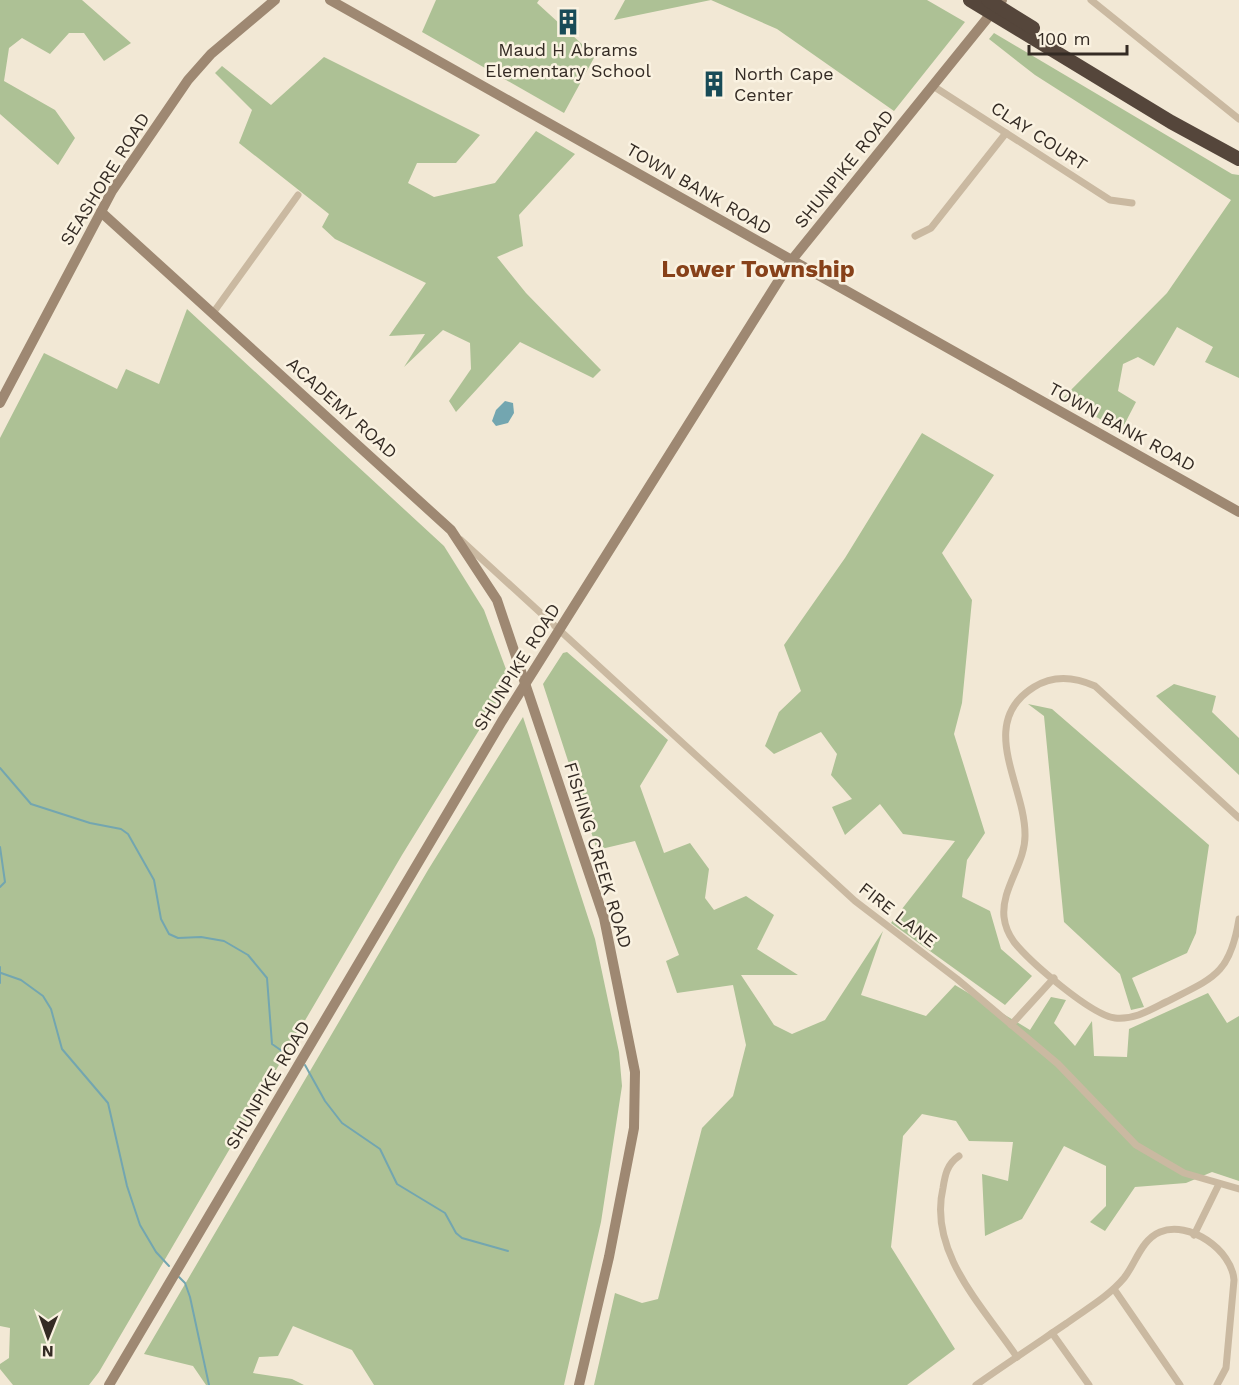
<svg xmlns="http://www.w3.org/2000/svg" width="1239" height="1385" font-family="'Work Sans',sans-serif">
  <style>
    .green { fill: #adc195 }
    .water { fill: #73a6b0 }
    .lines { fill: none; stroke-linecap: round; stroke-linejoin: round }
    .stream { stroke: #73a6b0; stroke-width: 2 }
    .street { stroke: #cab9a1; stroke-width: 7 }
    .secondary { stroke: #9e8872; stroke-width: 10 }
    .highway { stroke: #55463b; stroke-width: 14 }
    .labels { text-anchor: middle; stroke-width: 5; stroke-linejoin: round; paint-order: stroke }
    .poi-label { font-size: 18px; fill: #342b24; stroke: #faf2e1 }
    .street-label { font-size: 18px; fill: #342b24; stroke: #faf2e1 }
    .district-label { font-size: 24px; font-weight: bold; fill: #874119; stroke: #faf2e1 }
  </style>
  <rect width="100%" height="100%" fill="#f2e8d5"/>
  <g class="green">
    <path d="M0,0h82l49,43 -27,18 -20,-28h-15l-19,21 -28,-16 -13,10 -5,33 51,29 20,28 -17,27 -58,-51z"/>
    <path d="M436,0h103l-2,3 58,53 -31,57 -142,-81z"/>
    <path d="M625,0h302l38,22 -71,89 -117,-82 -66,-29 -97,20z"/>
    <path d="M994,33l238,141 7,1v203l-34,-16 8,-15 -36,-20 -23,39 -16,-9 -15,7 -5,27 18,11 -15,29 -58,-33 104,-105 64,-93 -196,-125 -46,-36z"/>
    <path d="M324,57l156,78 -24,28h-39l-9,20 26,14 61,-14 41,-52 39,23 -56,61 4,31 -26,11 29,36 75,77 -8,8 -73,-36 -64,70 -7,-11 22,-32 -1,-26 -27,-13 -39,37 21,-33 -36,2 37,-53 -91,-44 -13,-12 7,-13 -90,-71 13,-33 -37,-37 7,-7 49,39z"/>
    <path d="M187,309l257,237 40,64 26,70 -108,175 -303,517 -10,13h-76l-13,-16v-5l9,-6 1,-30 -10,-2v-888l44,-85 73,36 9,-20 33,15z"/>
    <path d="M922,433l72,42 -52,78 30,47 -10,103 -8,31 31,99 -18,27 -5,37 28,14 11,38 31,27 -27,29 -114,-82 64,-82 -52,-7 -23,-30 -35,31 -13,-28 20,-8 -21,-24 6,-21 -16,-22 -47,22 -9,-8 14,-34 22,-21 -17,-46 61,-87z"/>
    <path d="M567,652l101,88 -28,46 24,67 26,-10 19,26 -4,29 9,12 32,-14 28,19 -17,34 41,26h-57l33,50 18,9 33,-14 58,-89 -22,64 65,21 29,-31 75,45 21,-33 15,3 -12,23 21,23 17,-25 2,35 33,1 2,-28 79,-36 19,30 12,-7v165l-27,-9 -26,11 -51,4 -30,44 -15,-9 16,-16v-40l-42,-20 -42,73 -37,17 -3,-62 26,7 5,-39 -44,-1 -13,-20 -34,-7 -19,22 -12,111 64,102 -48,36h-313l21,-92 27,10 16,-4 44,-171 31,-32 13,-51 -13,-60 -56,8 -11,-32 13,-6 -44,-114 -38,9 -54,-166 20,-31z"/>
    <path d="M1174,684l42,12 -4,16 27,26v37l-83,-79z"/>
    <path d="M1028,704l24,5 157,136 -13,88 -9,20 -55,25 12,29 -13,3 -11,-36 -56,-52 -20,-206z"/>
    <path d="M523,717l72,222 24,113 3,34 -21,136 -37,163h-190l-22,-35 -59,-24 -15,30 -19,1 -6,16 39,6 12,6h-98l-13,-19 -49,-12 284,-484z"/>
  </g>
  <path class="water" d="M505,401l8,2 1,10 -6,10 -12,3 -4,-5 4,-11z"/>
  <g class="lines">
    <g class="stream">
      <path d="M0,768l31,36 59,19 31,6 7,5 26,46 7,39 8,15 9,4 23,-1 23,4 24,14 19,23 5,66 10,7 10,2"/>
      <path d="M0,847l5,35 -5,5"/>
      <path d="M0,967v16"/>
      <path d="M1,973l20,7 22,16 8,13 11,40 46,54 19,83 13,39 16,27 13,14"/>
      <path d="M305,1065l20,36 17,22 38,26 17,35 48,29 11,20 6,5 46,13"/>
      <path d="M179,1277l6,6 5,14 19,88"/>
    </g>
    <g class="street">
      <path d="M1091,0l148,119"/>
      <path d="M933,86l177,114 22,3"/>
      <path d="M915,236l16,-8 75,-95"/>
      <path d="M213,313l85,-118"/>
      <path d="M461,540l394,361 102,78 101,85 78,81 48,28 55,16"/>
      <path d="M1239,818l-144,-132c-20,-9 -42,-11 -61,1 -58,36 -9,98 -9,147 1,29 -24,54 -21,83 1,9 5,18 10,25 16,20 77,73 101,76 19,2 35,-8 51,-16 47,-24 64,-27 73,-83"/>
      <path d="M1011,1025l43,-47"/>
      <path d="M959,1156c-12,8 -14,19 -16,32 -15,64 40,119 74,169"/>
      <path d="M1194,1235l25,-51"/>
      <path d="M1114,1289l66,96"/>
      <path d="M1052,1333l37,52"/>
      <path d="M976,1385c30,-21 60,-41 91,-62 19,-14 41,-26 57,-45 12,-15 17,-38 36,-46 29,-12 72,18 74,48l-8,88 -9,17"/>
    </g>
    <g class="secondary">
      <path d="M330,0l909,512"/>
      <path d="M101,212l350,318 46,70 107,318 31,154 -1,56 -25,129 -30,128"/>
      <path d="M0,403l112,-212 76,-111 23,-26 64,-54"/>
      <path d="M109,1385l393,-664 289,-460 211,-261"/>
    </g>
    <g class="highway">
      <path d="M970,0l201,122 68,37"/>
      <path d="M988,0l45,28"/>
    </g>
  </g>
  <defs>
    <g id="building-bare" transform="scale(2.07)"><path d="M-4-6H4V6H1V3H-1V6H-4ZM-2.5-4.3h1.7v1.8h-1.7ZM.8-4.3h1.7v1.8H.8ZM-2.5-1h1.7V.8h-1.7ZM.8-1h1.7V.8H.8Z" fill="#184b57" stroke="#faf2e1" stroke-width="2.5" paint-order="stroke"/></g>
  </defs>
  <g fill-rule="evenodd">
    <use href="#building-bare" x="568" y="22"/>
    <use href="#building-bare" x="714" y="84"/>
  </g>
  <g class="labels">
    <g class="poi-label">
      <text x="568" y="56">Maud H Abrams<tspan x="568" dy="21">Elementary School</tspan></text>
      <text x="734" y="80" text-anchor="start">North Cape<tspan x="734" dy="21">Center</tspan></text>
    </g>
    <g class="street-label">
      <text transform="translate(1039 136) rotate(33)" y="6">CLAY COURT</text>
      <text transform="translate(844 169) rotate(-51)" y="6">SHUNPIKE ROAD</text>
      <text transform="translate(105 179) rotate(-58)" y="6">SEASHORE ROAD</text>
      <text transform="translate(699 189) rotate(30)" y="6">TOWN BANK ROAD</text>
      <text transform="translate(342 408) rotate(42)" y="6">ACADEMY ROAD</text>
      <text transform="translate(1122 427) rotate(29)" y="6">TOWN BANK ROAD</text>
      <text transform="translate(517 667) rotate(-58)" y="6">SHUNPIKE ROAD</text>
      <text transform="translate(598 855) rotate(73)" y="6">FISHING CREEK ROAD</text>
      <text transform="translate(898 915) rotate(38)" y="6">FIRE LANE</text>
      <text transform="translate(268 1085) rotate(-59)" y="6">SHUNPIKE ROAD</text>
    </g>
    <g class="district-label">
      <text x="758" y="277">Lower Township</text>
    </g>
  </g>
  <g transform="translate(48 1337) rotate(181)" stroke="#faf2e1" stroke-width="4.5" paint-order="stroke">
  <path d="M0-4.5L10 22L0 15L-10 22Z" fill="#342b24"/>
  <text y="-9" font-size="16" font-weight="bold" text-anchor="middle" fill="#342b24">N</text>
  </g>
  <path d="M1029 45v9h98v-9" fill="none" stroke="#342b24" stroke-width="3"/>
  <text x="1038" y="45" font-size="18" fill="#342b24" stroke="#faf2e1" stroke-width="4.5" paint-order="stroke">100 m</text>
</svg>
